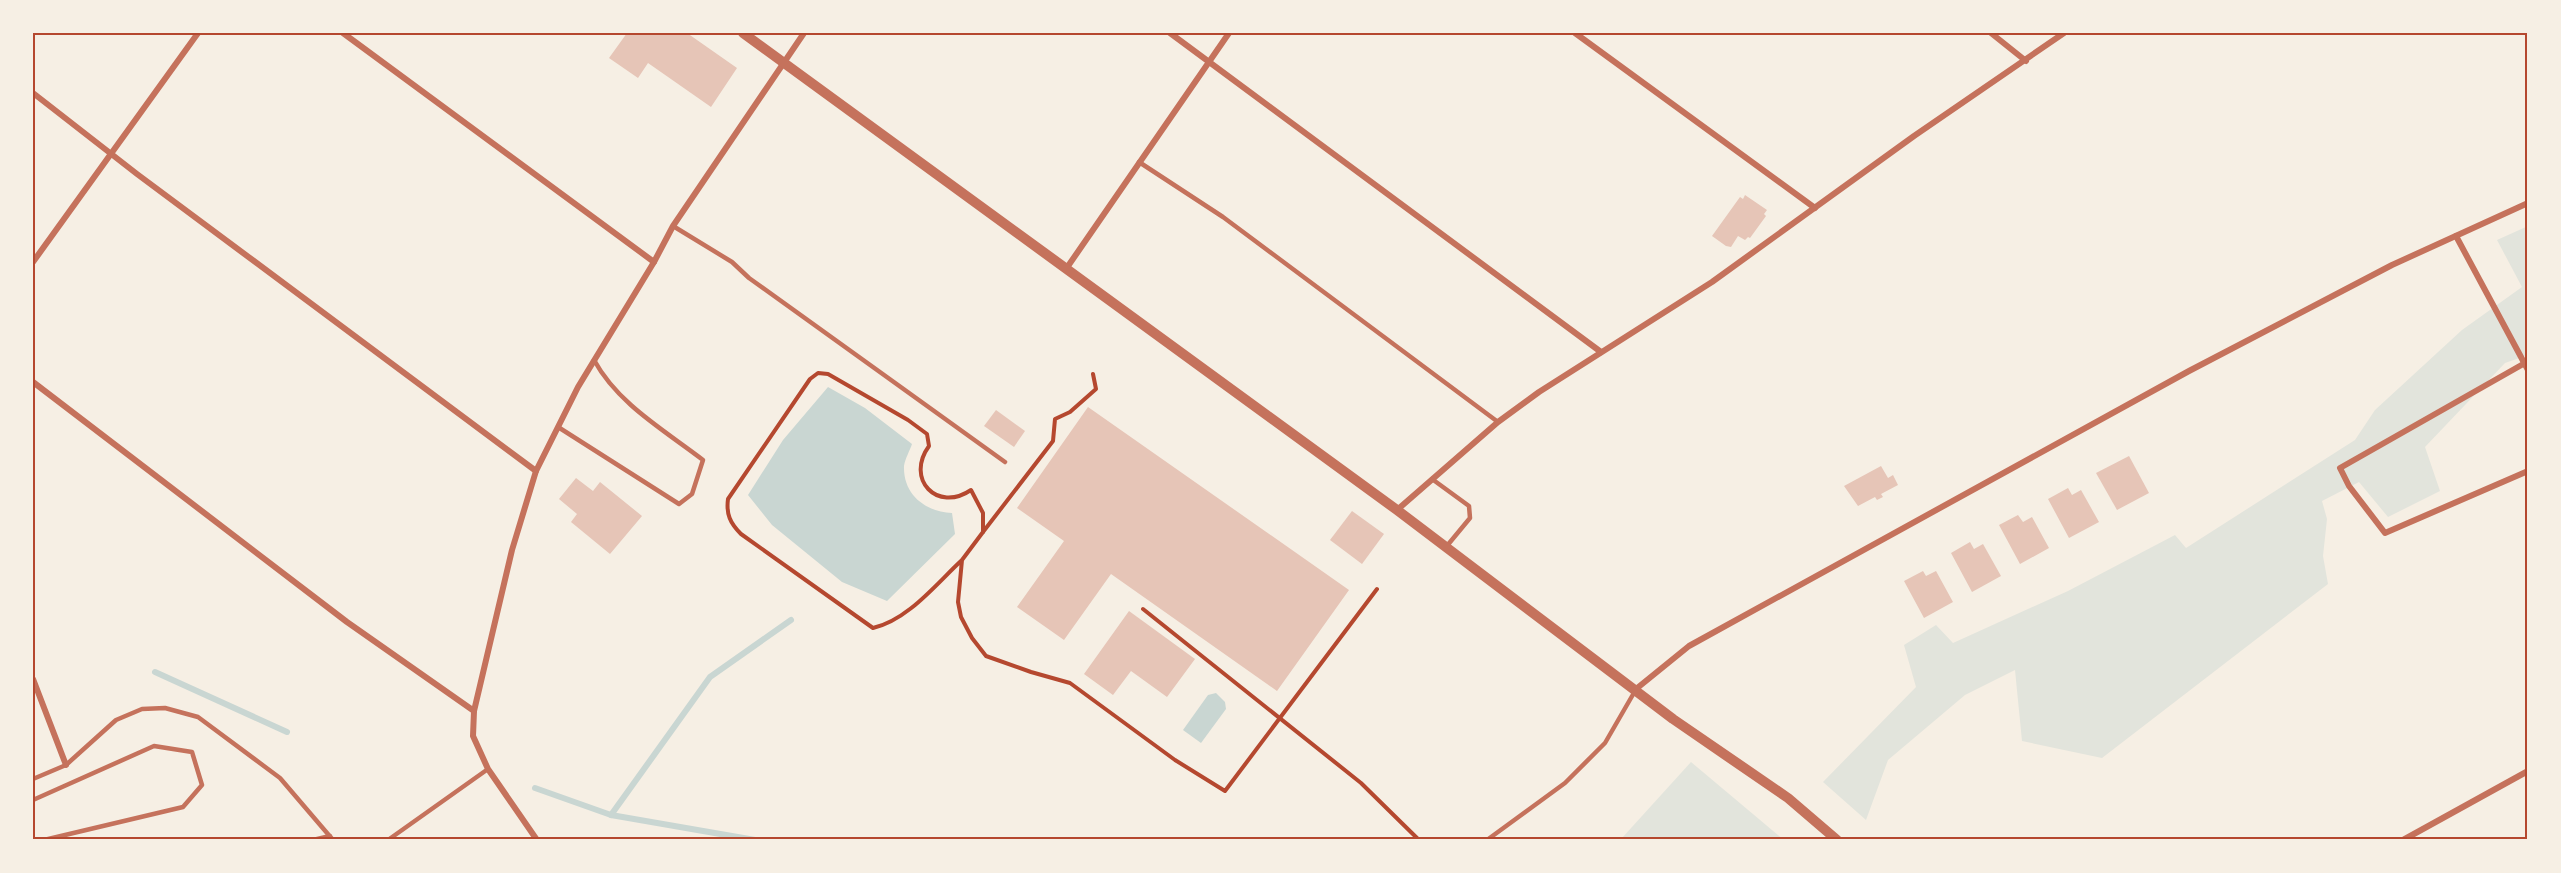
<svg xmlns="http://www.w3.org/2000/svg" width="2561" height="873" font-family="'Nunito Sans',sans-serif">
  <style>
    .green { fill: #e2e4dc }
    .water { fill: #c9d6d2 }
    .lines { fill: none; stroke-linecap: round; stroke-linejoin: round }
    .stream { stroke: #c9d6d2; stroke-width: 6 }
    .building { fill: #e6c5b7 }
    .path { stroke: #b5482f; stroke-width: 4 }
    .service { stroke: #c5725c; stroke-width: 4.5 }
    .minor { stroke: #c5725c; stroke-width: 6 }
    .tertiary { stroke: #c5725c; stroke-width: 10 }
    .neatline { fill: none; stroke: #b5482f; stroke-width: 2 }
  </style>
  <rect width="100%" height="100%" fill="#f6efe4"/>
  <g class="green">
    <path d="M2528,226v129l-23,8 -80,84 15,44 -52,26 -29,-35 -37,19 5,18 -4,37 5,28 -226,174 -80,-17 -7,-71 -50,25 -77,65 -22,60 -43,-38 93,-95 -12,-42 32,-20 17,18 115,-52 107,-56 11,13 169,-108 20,-30 87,-80 60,-43 -25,-47z"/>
    <path d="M1691,762l93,78 -162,-2z"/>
  </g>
  <g class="water">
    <path d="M828,387l37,21 47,36c-2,6 -7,15 -8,22 -1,29 22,46 48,47l3,21 -68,67 -45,-19 -70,-57 -24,-30 35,-55z"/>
    <path d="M1216,693l9,9 1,7 -25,34 -18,-13 25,-35z"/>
  </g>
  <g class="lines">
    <g class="stream">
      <path d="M155,672l132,60"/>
      <path d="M535,788l76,27 144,25"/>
      <path d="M611,815l99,-138 81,-57"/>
    </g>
  </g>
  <g class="building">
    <path d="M627,33h60l50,35 -26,39 -63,-44 -10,15 -29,-20z"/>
    <path d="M1745,195l22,15 -3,4 2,2 -16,22 -2,-1 -3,3 -7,-4 -7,11 -5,-1 -14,-10 28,-39 3,2z"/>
    <path d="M1088,407l261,183 -72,101 -166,-117 -47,66 -47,-33 47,-66 -47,-33z"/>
    <path d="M996,410l29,21 -11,16 -30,-21z"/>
    <path d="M2129,456l20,37 -32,17 -21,-37z"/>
    <path d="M1881,466l7,12 5,-3 5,10 -17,9 2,3 -6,3 -2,-3 -17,9 -14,-20z"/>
    <path d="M576,478l17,13 7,-9 42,34 -32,38 -39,-32 6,-8 -18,-15z"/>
    <path d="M2068,488l4,7 9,-5 18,32 -30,16 -21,-39z"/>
    <path d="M1352,511l32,23 -22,30 -32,-24z"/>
    <path d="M2018,515l5,7 9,-5 17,31 -29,16 -21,-39z"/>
    <path d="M1970,542l4,7 9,-5 18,32 -29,16 -21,-39z"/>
    <path d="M1923,571l3,5 10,-5 17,31 -29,16 -20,-37z"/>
    <path d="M1129,611l66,48 -28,38 -36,-26 -18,24 -29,-21z"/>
  </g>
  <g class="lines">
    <g class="path">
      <path d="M983,532l70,-91 2,-22 15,-7 26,-23 -3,-15"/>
      <path d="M962,560c-26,24 -54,60 -89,68l-132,-94c-11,-11 -15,-20 -13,-35l82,-120 8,-6 10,1 80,46 19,14 2,12c-24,33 8,67 42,44l12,23v19l-21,28 -4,42 3,15 11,21 14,18 45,16 39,11 105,77 50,31 152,-202"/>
      <path d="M1143,609l218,174 58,57"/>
    </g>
    <g class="service">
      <path d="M1139,162l84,55 275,205"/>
      <path d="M673,226l59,36 17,16 256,184"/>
      <path d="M558,427l121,77 13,-10 11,-34c-39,-30 -85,-56 -109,-100"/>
      <path d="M1432,479l37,27 1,12 -24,29"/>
      <path d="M33,779l33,-14 50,-45 26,-11 23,-1 33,9 82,61 53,62"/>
      <path d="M33,800l121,-54 38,6 10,33 -19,22 -139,33"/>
      <path d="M313,840l17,-4"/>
      <path d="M388,840l100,-71"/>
      <path d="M1487,840l78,-57 40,-40 30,-52"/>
    </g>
    <g class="minor">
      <path d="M343,33l311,229"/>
      <path d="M1170,33l431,319"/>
      <path d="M1575,33l240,175"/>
      <path d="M1991,33l35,28"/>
      <path d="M33,93l104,81 399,297"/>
      <path d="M2456,236l72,134"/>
      <path d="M33,262l165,-229"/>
      <path d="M1066,269l163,-236"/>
      <path d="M2525,363l-185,105 9,18 36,47 143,-62"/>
      <path d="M33,382l314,240 127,89 -1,25 15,33 49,71"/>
      <path d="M1397,510l101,-88 41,-30 173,-110 202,-146 150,-103"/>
      <path d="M33,679l33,86"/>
      <path d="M1636,689l53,-43 500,-275 203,-106 136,-62"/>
      <path d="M474,711l38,-161 24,-79 42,-84 76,-125 19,-36 131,-193"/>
      <path d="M2403,840l125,-69"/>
    </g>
    <path class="tertiary" d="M743,33l654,477 276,209 115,79 49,42"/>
  </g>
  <rect width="2561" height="873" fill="none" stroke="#f6efe4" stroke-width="69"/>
  <rect x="34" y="34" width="2492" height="804" class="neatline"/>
</svg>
